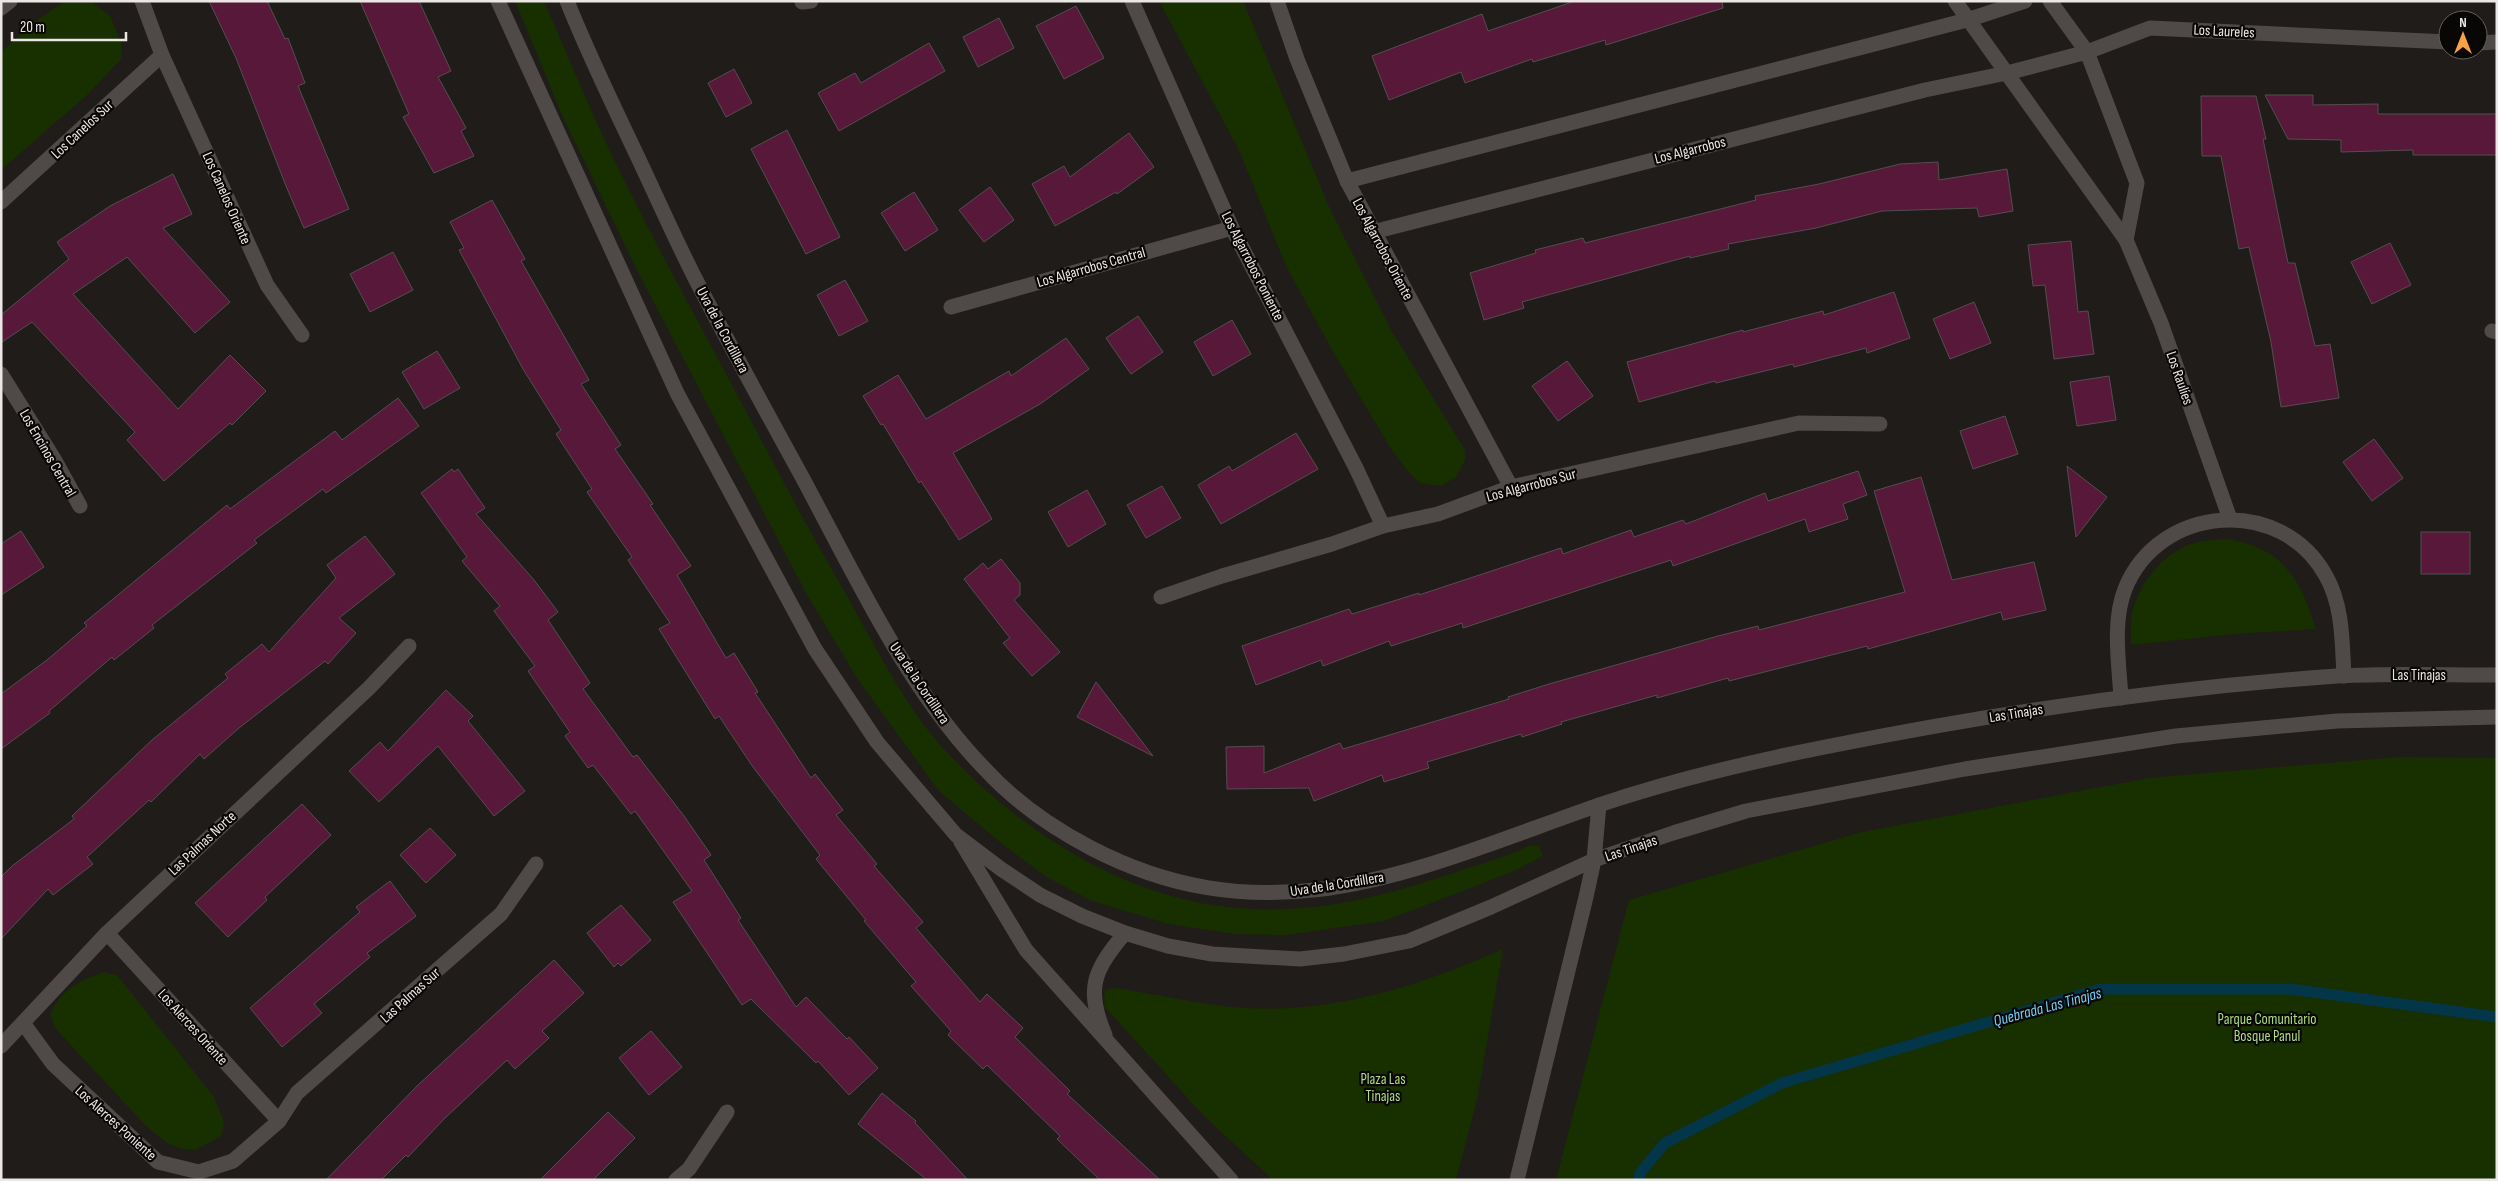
<svg xmlns="http://www.w3.org/2000/svg" width="2498" height="1181" font-family="'Sofia Sans Condensed',sans-serif">
  <style>
    .green { fill: #182f00 }
    .lines { fill: none; stroke-linecap: round; stroke-linejoin: round }
    .stream { stroke: #033649; stroke-width: 11 }
    .building { fill: #581839; stroke: #534e50 }
    .minor { stroke: #4f4a48; stroke-width: 15 }
    .labels { text-anchor: middle; stroke-width: 4.5; stroke-linejoin: round; paint-order: stroke }
    .street-label { font-size: 15px; fill: #eae7e5; stroke: #090706 }
    .park-label { font-size: 15px; fill: #addd81; stroke: #090706 }
    .water-label { font-size: 16px; font-style: italic; fill: #75cff8; stroke: #090706 }
  </style>
  <rect width="100%" height="100%" fill="#201c1a"/>
  <g class="green">
    <path d="M65,1h25l20,15 11,26 1,16 -36,38 -85,74v-118l39,-34z"/>
    <path d="M515,1h29c19,43 37,87 56,129 36,77 76,151 116,225 40,74 78,149 120,222 33,55 63,122 106,170 73,80 176,148 286,160 105,12 191,-23 289,-55l11,-6h11l4,10 -31,16 -128,49 -98,14 -51,-1 -66,-10 -77,-23 -47,-25 -44,-33 -63,-53 -81,-112 -51,-85 -168,-321 -76,-157z"/>
    <path d="M1159,1h84l87,208 61,121 74,120v10l-9,17 -15,9 -20,-3 -9,-7 -19,-24 -58,-97 -49,-89 -47,-116z"/>
    <path d="M2225,539c57,8 75,38 91,90l-83,5 -102,11c0,-10 -1,-21 1,-31 7,-32 33,-64 66,-72 8,-2 18,-2 27,-3z"/>
    <path d="M2400,757l97,1v422h-941l73,-280 233,-68 287,-54z"/>
    <path d="M1503,949l-26,151 -21,80h-183l-70,-65 -99,-109 1,-16 11,-2c39,6 77,15 116,19 95,9 185,-20 271,-58z"/>
    <path d="M104,972l13,3 97,122 10,25 -3,14 -25,14 -13,-1 -16,-6 -21,-17 -90,-97 -6,-15c11,-24 30,-34 54,-42z"/>
  </g>
  <g class="lines">
    <path class="stream" d="M1639,1180l1,-7 25,-30 117,-60 318,-94h190l207,28"/>
  </g>
  <g class="building">
    <path d="M209,1h58l18,38 3,-1 17,45 -7,3 51,123 -45,19 -18,-42 -50,-128z"/>
    <path d="M360,1h59l32,70 -13,6 28,51 -5,3 13,25 -40,17 -31,-56 6,-3z"/>
    <path d="M1575,1h147l1,7 -117,37 -1,-5 -72,22 -1,-3 -67,24 -4,-11 -72,28 -17,-44 110,-42 6,17z"/>
    <path d="M1076,6l28,52 -40,21 -28,-53z"/>
    <path d="M999,18l15,30 -36,19 -15,-30z"/>
    <path d="M929,43l16,28 -106,60 -21,-38 37,-20 6,10z"/>
    <path d="M734,69l18,34 -26,14 -18,-34z"/>
    <path d="M2265,95h48v10l65,-1v10h119v41h-84v-5l-72,2v-12l-53,-1z"/>
    <path d="M2201,96h55l10,43h-3l25,124h7l20,83 15,-2 9,54 -58,9 -10,-65 -22,-95 -10,2 -18,-93h-19z"/>
    <path d="M787,130l53,107 -34,17 -55,-105z"/>
    <path d="M1129,133l25,34 -37,27 -1,-2 -61,34 -23,-42 32,-18 6,11z"/>
    <path d="M1938,162l1,18 68,-11 6,42 -34,6 -2,-9 -95,3 -66,17 -88,16 1,5 -39,9v-2l-168,46 2,6 -40,12 -14,-47 66,-20 -1,-3 48,-12 2,5 171,-43 -1,-4 64,-12 81,-20z"/>
    <path d="M173,174l19,40 -29,14 67,74 -35,31 -68,-76 -54,37 105,115 52,-54 36,36 -34,34 -2,-2 -66,58 -37,-41 8,-8 -103,-110 -30,20 -1,-27 68,-56 -12,-17 53,-36z"/>
    <path d="M990,187l24,33 -30,22 -25,-32z"/>
    <path d="M914,192l24,38 -33,21 -24,-38z"/>
    <path d="M492,200l33,59 -4,2 68,119 -8,4 40,61 -6,4 38,55 -3,1 41,61 -14,9 49,83 8,-5 24,39 -3,1 56,85 4,-4 28,36 -7,5 41,49 -3,2 49,56 -7,6 64,74 7,-8 36,34 -8,9 55,54 -3,3 93,86h-60l-43,-41 3,-3 -73,-71 -4,4 -35,-34 3,-4 -40,-45 5,-4 -52,-61 2,-1 -50,-61 4,-4 -67,-88 -34,-51 -4,3 -56,-90 11,-6 -42,-63 4,-3 -45,-65 5,-3 -36,-55 5,-4 -38,-61 -64,-119 5,-2 -14,-26z"/>
    <path d="M2071,241l7,71 10,-1 6,43 -40,5 -9,-74 -12,1 -5,-41z"/>
    <path d="M2390,243l21,42 -39,19 -21,-42z"/>
    <path d="M393,252l20,38 -43,22 -20,-38z"/>
    <path d="M845,280l23,41 -29,15 -22,-41z"/>
    <path d="M1894,292l16,46 -43,15 -1,-5 -72,19 -1,-3 -77,19 -1,-2 -76,21 -12,-40 116,-32v2l80,-21 1,4z"/>
    <path d="M1974,302l17,41 -41,16 -17,-40z"/>
    <path d="M1138,316l25,36 -32,22 -25,-36z"/>
    <path d="M1232,320l19,34 -38,22 -19,-34z"/>
    <path d="M1066,338l23,31 -49,35 -87,49 39,66 -33,21 -38,-59 -2,2 -36,-59 -2,1 -18,-29 35,-21 28,44 83,-48 2,5z"/>
    <path d="M437,351l23,37 -36,21 -22,-37z"/>
    <path d="M1567,361l26,35 -35,25 -26,-35z"/>
    <path d="M2109,376l7,44 -39,6 -7,-44z"/>
    <path d="M398,398l21,28 -93,67 -3,-4 -69,51 3,3 -105,82 2,3 -40,32 -2,-3 -63,54 1,2 -49,36v-55l46,-34 40,-34 -3,-3 143,-118 3,4 105,-78 7,9z"/>
    <path d="M2005,416l13,38 -45,15 -13,-38z"/>
    <path d="M1296,433l22,36 -97,55 -23,-39 31,-19 3,5z"/>
    <path d="M2374,439l29,39 -31,23 -29,-39z"/>
    <path d="M2067,466l40,31 -31,40z"/>
    <path d="M452,469l2,3 4,-3 27,39 -9,6 58,66 24,32 -10,8 42,63 -7,6 50,68 4,-2 47,61 27,39 -7,5 37,58 -3,2 58,87 10,-10 41,42 2,-2 29,31 -29,27 -31,-34 -2,2 -65,-64 -9,6 -69,-103 19,-11 -57,-80 -4,3 -38,-49 -5,3 -23,-32 5,-4 -42,-61 7,-5 -41,-55 6,-5 -38,-45 5,-4 -46,-64z"/>
    <path d="M1858,471l9,24 -24,9 5,15 -39,13 -4,-13 -132,47 -2,-6 -208,68 -1,-5 -71,23 -2,-5 -66,25 -2,-6 -65,25 -14,-39 107,-37 3,5 67,-21v2l142,-47 2,6 68,-24 3,7 49,-17 3,4 79,-31 3,8z"/>
    <path d="M1921,477l31,103 82,-18 12,48 -43,10 -2,-8 -133,37 -1,-3 -138,35 -1,-3 -71,20v-3l-96,27 1,2 -40,13 -1,-3 -94,28 2,6 -45,14 -2,-7 -68,26 -5,-13 -82,1 -1,-42 38,-1v27l76,-30 3,6 166,-50 -1,-2 41,-13 169,-48 40,-10 1,4 146,-38 -31,-101z"/>
    <path d="M1162,486l19,32 -35,20 -19,-33z"/>
    <path d="M1087,490l19,34 -38,23 -20,-35z"/>
    <path d="M21,531l23,36 -43,28v-51z"/>
    <rect x="2421" y="532" width="49" height="42"/>
    <path d="M365,536l30,38 -56,44 17,15 -28,31 -3,-3 -86,67 -35,31 -4,-5 -49,48 -2,-2 -62,57 6,7 -40,31 -5,-6 -47,50v-62l11,-11 62,-47 -2,-3 80,-76 76,-62 -3,-4 37,-30 7,8 67,-74 -9,-13z"/>
    <path d="M1001,559l19,24v12l-6,5 46,52 -28,24 -29,-33 7,-5 -46,-59 19,-16 5,6z"/>
    <path d="M1096,682l57,74 -76,-39z"/>
    <path d="M446,690l27,26 -5,5 57,70 -31,25 -56,-70 -59,56 -30,-31 31,-29 8,9z"/>
    <path d="M302,804l29,31 -66,62 2,3 -39,37 -33,-34z"/>
    <path d="M430,828l26,27 -30,28 -26,-28z"/>
    <path d="M390,881l26,35 -49,37 3,4 -56,47 8,9 -40,34 -32,-39 110,-96 -4,-5z"/>
    <path d="M621,905l30,35 -30,26 -3,-3 -4,4 -27,-34z"/>
    <path d="M554,960l30,33 -42,38 7,7 -34,31 -8,-9 -62,58 -37,39 -2,-2 -25,25h-55l92,-95z"/>
    <path d="M651,1031l31,36 -33,28 -30,-37z"/>
    <path d="M882,1093l34,28 -1,2 53,57h-41l-69,-56z"/>
    <path d="M608,1112l27,26 -42,42h-53z"/>
  </g>
  <g class="lines">
    <g class="minor">
      <path d="M142,1l20,54 105,230 35,50"/>
      <path d="M498,1l179,392 138,256 62,93 79,93 45,34 39,26 42,21 43,17 43,13 44,8 88,5 44,-5 65,-13 82,-34 103,-47 79,-27 73,-22 219,-42 211,-33 161,-15 160,-4"/>
      <path d="M567,1c20,50 43,98 66,146 21,44 41,90 63,133 34,66 70,131 105,195 53,98 105,212 182,292 30,33 68,60 108,81 183,95 332,18 508,-43 74,-25 150,-43 226,-58 169,-34 340,-59 512,-71 53,-3 107,-1 160,-1"/>
      <path d="M1132,1l100,227 124,240 27,58"/>
      <path d="M1277,1l20,58 50,122 164,306"/>
      <path d="M1955,1l171,239 35,83 69,196"/>
      <path d="M2050,1l37,51 50,131 -11,57"/>
      <path d="M802,2l9,-1"/>
      <path d="M1,8l9,-7"/>
      <path d="M2478,43l19,-1"/>
      <path d="M1347,181l620,-161 58,-19"/>
      <path d="M1,202l161,-147"/>
      <path d="M1373,232l552,-142 82,-17 80,-21 63,-24 298,14"/>
      <path d="M951,307l281,-79"/>
      <path d="M2492,331l5,1"/>
      <path d="M1,374l53,85 26,47"/>
      <path d="M1161,597l61,-21 110,-32 51,-18 55,-12 73,-27 288,-64 81,1"/>
      <path d="M2121,698c-2,-35 -9,-76 4,-109 34,-85 157,-94 201,-13 17,30 16,66 18,100"/>
      <path d="M961,842l65,108 205,230"/>
      <path d="M107,933l172,188"/>
      <path d="M23,1023l30,41 105,98 41,10 34,-11 46,-40 18,-28 204,-179 35,-50"/>
      <path d="M1105,1035c-20,-47 -11,-65 20,-102"/>
      <path d="M1,1046l106,-113 262,-245 40,-42"/>
      <path d="M676,1180l13,-11 38,-57"/>
      <path d="M1517,1180l69,-283 8,-37 5,-55"/>
    </g>
  </g>
  <g class="labels">
    <g class="street-label">
      <text transform="translate(2224 31) rotate(3)" y="5">Los Laureles</text>
      <text transform="translate(82 129) rotate(-43)" y="5">Los Canelos Sur</text>
      <text transform="translate(1690 150) rotate(-14)" y="5">Los Algarrobos</text>
      <text transform="translate(227 198) rotate(66)" y="5">Los Canelos Oriente</text>
      <text transform="translate(1383 249) rotate(62)" y="5">Los Algarrobos Oriente</text>
      <text transform="translate(1253 266) rotate(63)" y="5">Los Algarrobos Poniente</text>
      <text transform="translate(1091 267) rotate(-16)" y="5">Los Algarrobos Central</text>
      <text transform="translate(723 330) rotate(62)" y="5">Uva de la Cordillera</text>
      <text transform="translate(2180 378) rotate(71)" y="5">Los Raulíes</text>
      <text transform="translate(48 453) rotate(60)" y="5">Los Encinos Central</text>
      <text transform="translate(1531 485) rotate(-15)" y="5">Los Algarrobos Sur</text>
      <text x="2419" y="680">Las Tinajas</text>
      <text transform="translate(920 683) rotate(56)" y="5">Uva de la Cordillera</text>
      <text transform="translate(2016 713) rotate(-9)" y="5">Las Tinajas</text>
      <text transform="translate(202 843) rotate(-43)" y="5">Las Palmas Norte</text>
      <text transform="translate(1631 848) rotate(-19)" y="5">Las Tinajas</text>
      <text transform="translate(1337 884) rotate(-9)" y="5">Uva de la Cordillera</text>
      <text transform="translate(410 995) rotate(-42)" y="5">Las Palmas Sur</text>
      <text transform="translate(193 1027) rotate(48)" y="5">Los Alerces Oriente</text>
      <text transform="translate(116 1123) rotate(42)" y="5">Los Alerces Poniente</text>
    </g>
    <g class="park-label">
      <text x="2267" y="1024">Parque Comunitario<tspan x="2267" dy="17">Bosque Panul</tspan></text>
      <text x="1383" y="1084">Plaza Las<tspan x="1383" dy="17">Tinajas</tspan></text>
    </g>
    <g class="water-label">
      <text transform="translate(2047 1006) rotate(-15)" y="6">Quebrada Las Tinajas</text>
    </g>
  </g>
  <rect width="2498" height="1181" fill="none" stroke="#eae7e5" stroke-width="5"/>
  <g transform="translate(2463 35)"><circle r="24" fill="#090706" stroke="#63615f"/>
  <path d="M0-4L9 19L0 12L-9 19Z" fill="#f7a149"/>
  <text y="-8" font-size="14" font-weight="bold" text-anchor="middle" fill="#eae7e5">N</text>
  </g>
  <path d="M12 32v8h114v-8" fill="none" stroke="#eae7e5" stroke-width="2.5"/>
  <text x="20" y="32" font-size="15" fill="#eae7e5" stroke="#090706" stroke-width="4" paint-order="stroke">20 m</text>
</svg>
